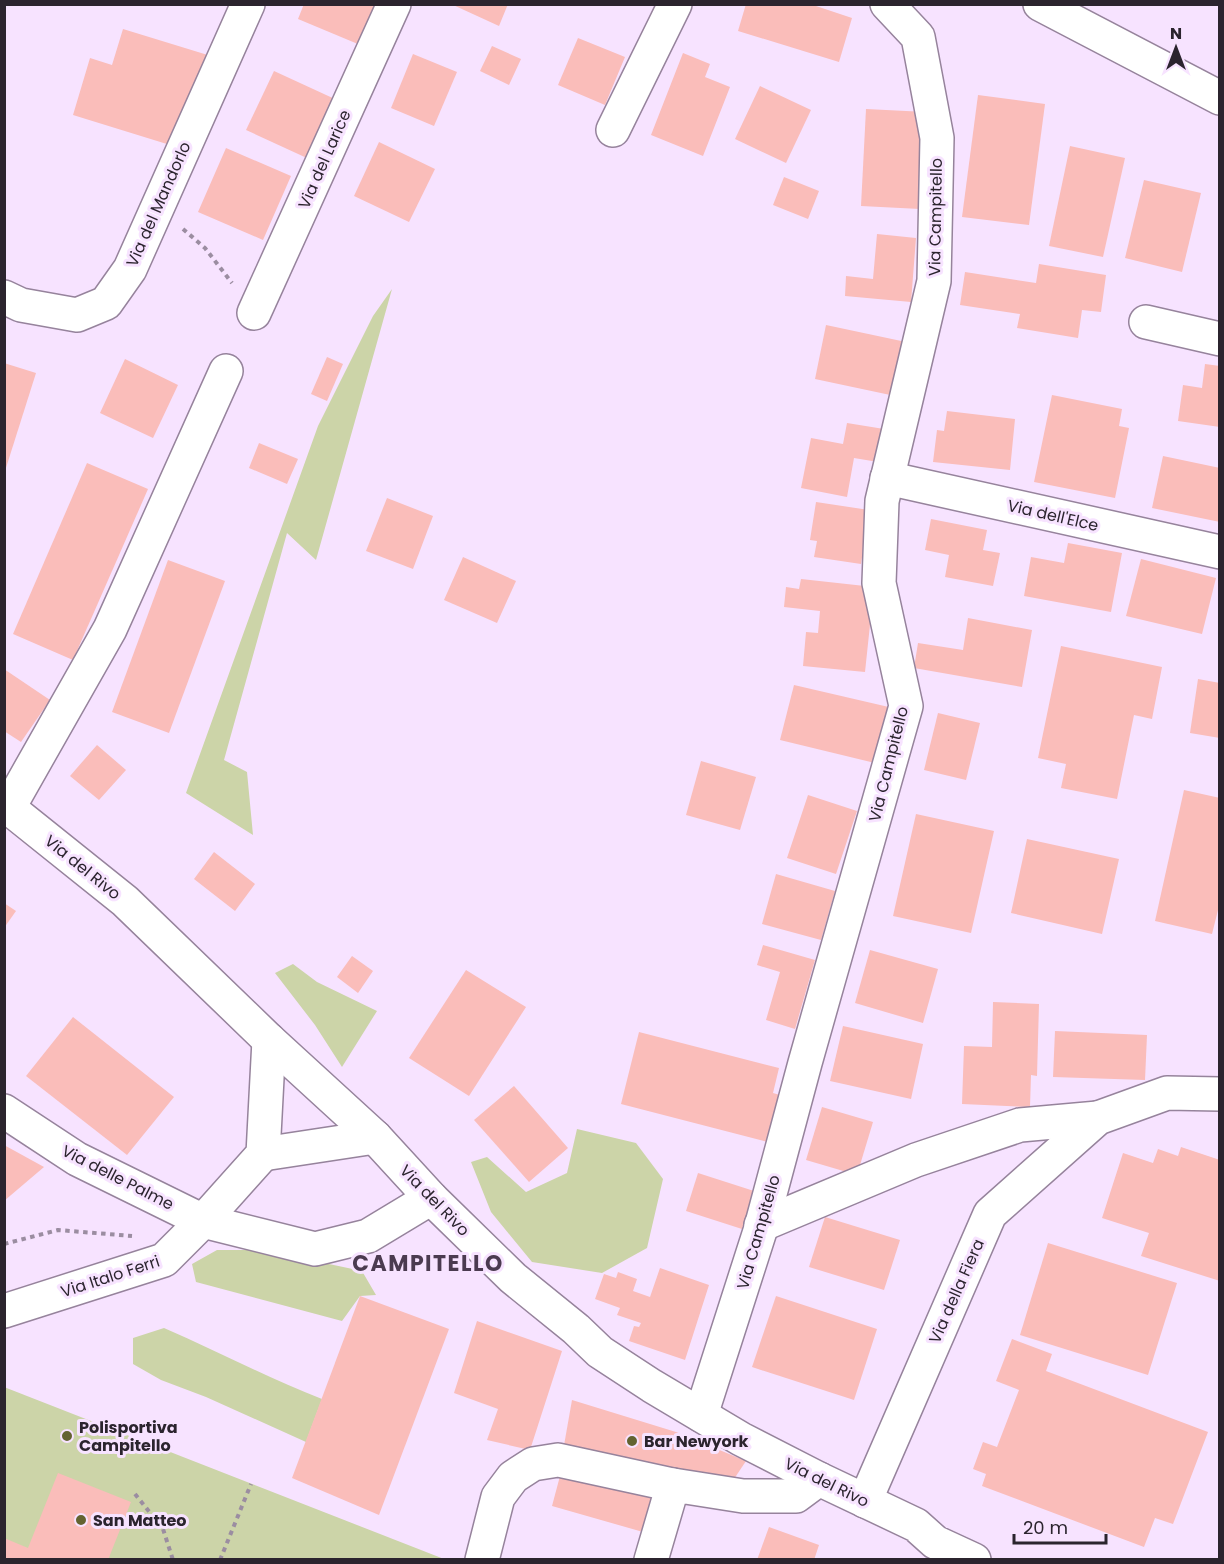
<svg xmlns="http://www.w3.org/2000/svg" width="1224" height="1564" font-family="Poppins,sans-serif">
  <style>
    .green { fill: #ccd4a8 }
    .building { fill: #fabdba }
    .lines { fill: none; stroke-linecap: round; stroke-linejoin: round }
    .minor-casing { stroke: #96839c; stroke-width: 36 }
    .path { stroke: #9b8da1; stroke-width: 4; stroke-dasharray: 4.5 4.5; stroke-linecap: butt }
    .minor { stroke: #fff; stroke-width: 33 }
    .poi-dot { fill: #636330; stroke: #f7e3ff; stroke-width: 2 }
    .labels { text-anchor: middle; stroke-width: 6; stroke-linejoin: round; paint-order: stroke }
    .street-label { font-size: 16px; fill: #2b242e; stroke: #f7e3ff }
    .poi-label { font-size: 16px; font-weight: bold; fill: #2b242e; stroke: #f7e3ff; text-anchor: start }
    .district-label { font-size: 22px; font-weight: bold; letter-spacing: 1.5px; fill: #4b3b50; stroke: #f7e3ff }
  </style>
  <rect width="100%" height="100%" fill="#f7e3ff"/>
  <g class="green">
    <path d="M392,289l-76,271 -29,-27 -63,227 23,12 6,63 -67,-42 132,-367 55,-110z"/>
    <path d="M293,964l24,18 60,29 -35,56 -27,-42 -40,-52z"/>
    <path d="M577,1129l59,14 27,36 -16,69 -45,25 -70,-11 -41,-50 -20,-50 16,-5 39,35 41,-19z"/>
    <path d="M217,1250h46l99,21 14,24 -16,1 -18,25 -146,-39 -4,-18z"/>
    <path d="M164,1328c53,23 104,50 158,71l-16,43 -100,-45 -45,-17 -28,-16v-26z"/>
    <path d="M4,1387l440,172h-439z"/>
  </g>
  <g class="building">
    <path d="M304,4h78l-17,43 -67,-28z"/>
    <path d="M451,4h57l-9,22z"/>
    <path d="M746,4h64l42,14 -13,44 -101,-31z"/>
    <path d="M123,29l88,27 -28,93 -110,-34 17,-57 22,7z"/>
    <path d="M578,38l47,19 -20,48 -47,-20z"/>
    <path d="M492,46l29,13 -12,26 -29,-14z"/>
    <path d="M683,53l27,11 -5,13 25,10 -27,69 -52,-21z"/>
    <path d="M413,54l44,18 -23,54 -43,-18z"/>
    <path d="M274,71l63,29 -28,59 -63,-29z"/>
    <path d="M760,86l51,24 -25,53 -51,-24z"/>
    <path d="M978,95l67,9 -16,121 -67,-8z"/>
    <path d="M866,109l60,3 -6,97 -59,-3z"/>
    <path d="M379,142l56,27 -26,53 -55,-26z"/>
    <path d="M1070,146l55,12 -22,99 -54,-11z"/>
    <path d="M226,148l65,28 -28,64 -65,-28z"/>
    <path d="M784,177l35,14 -11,28 -35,-14z"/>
    <path d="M1144,180l57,13 -19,79 -57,-14z"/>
    <path d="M877,234l39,4 -5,64 -66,-6 1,-20 27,3z"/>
    <path d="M1039,264l67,11 -5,37 -19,-2 -4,28 -61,-10 3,-14 -60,-9 5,-33 71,11z"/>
    <path d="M826,325l80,17 -11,54 -80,-17z"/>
    <path d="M327,357l16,7 -16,37 -16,-7z"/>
    <path d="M125,359l53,26 -25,53 -53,-25z"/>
    <path d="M4,363l32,10 -31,98h-1z"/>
    <path d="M1205,364l15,2v61l-42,-6 5,-36 19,3z"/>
    <path d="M1052,395l70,14 -3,17 10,2 -14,70 -81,-16z"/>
    <path d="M947,411l68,8 -5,51 -77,-8 4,-32 7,1z"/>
    <path d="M847,423l37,6 -6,33 -24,-4 -7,39 -46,-9 10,-50 32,6z"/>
    <path d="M259,443l39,16 -11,25 -38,-16z"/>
    <path d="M1163,456l57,12v54l-68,-14z"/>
    <path d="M87,463l61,26 -75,171 -60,-26z"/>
    <path d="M387,498l46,18 -20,53 -47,-18z"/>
    <path d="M816,502l53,8 -8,54 -47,-7 3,-16 -7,-1z"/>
    <path d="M931,519l56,11 -4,20 17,3 -7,33 -48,-9 4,-22 -24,-5z"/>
    <path d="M1068,543l54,10 -11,59 -87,-16 7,-39 33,6z"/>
    <path d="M463,557l53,24 -19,42 -53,-23z"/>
    <path d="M1141,559l75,19 -14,56 -76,-18z"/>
    <path d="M168,560l57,21 -56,152 -57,-21z"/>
    <path d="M801,579l73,8 -9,85 -62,-6 3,-34 12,1 2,-22 -36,-4 2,-20 13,2z"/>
    <path d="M968,618l64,12 -10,57 -108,-19 4,-25 45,7z"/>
    <path d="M1061,646l101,21 -10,52 -18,-4 -17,84 -56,-11 5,-24 -28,-6z"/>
    <path d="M4,669l46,31 -29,42 -17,-11z"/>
    <path d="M1198,679l22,4v55l-30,-5z"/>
    <path d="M794,685l99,23 -14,56 -99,-24z"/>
    <path d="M938,713l42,10 -14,57 -42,-10z"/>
    <path d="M97,745l29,25 -27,30 -29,-24z"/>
    <path d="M701,761l55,16 -16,53 -54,-15z"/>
    <path d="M1184,790l36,8v104l-8,32 -57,-13z"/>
    <path d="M808,795l49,16 -21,63 -49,-16z"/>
    <path d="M916,814l78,17 -23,102 -78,-17z"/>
    <path d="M1027,839l92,20 -17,75 -91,-21z"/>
    <path d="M214,852l41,32 -20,27 -41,-32z"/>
    <path d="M776,874l59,17 -14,49 -59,-16z"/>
    <path d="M4,903l12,8 -12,17z"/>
    <path d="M763,945l52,15 -20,69 -29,-9 14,-48 -23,-7z"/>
    <path d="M870,950l68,19 -15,54 -68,-20z"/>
    <path d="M352,956l21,15 -15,22 -21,-16z"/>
    <path d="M466,970l60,37 -57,89 -60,-38z"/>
    <path d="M993,1002l46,2 -2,72 -6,-1 -1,32 -68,-3 2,-58 28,1z"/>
    <path d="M73,1017l101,80 -47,58 -101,-79z"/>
    <path d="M843,1026l80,18 -12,55 -81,-18z"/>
    <path d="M1055,1031l92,4 -2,45 -92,-3z"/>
    <path d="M639,1032l140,36 -6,25 7,2 -12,47 -147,-38z"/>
    <path d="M514,1086l54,62 -39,34 -55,-62z"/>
    <path d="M822,1107l51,15 -16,53 -51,-15z"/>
    <path d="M4,1145l40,22 -40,34z"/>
    <path d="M1181,1147l39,13v121l-79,-25 8,-23 -47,-15 21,-65 30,10 5,-14 20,7z"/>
    <path d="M698,1173l56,18 -12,38 -56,-18z"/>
    <path d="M825,1217l75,23 -16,50 -75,-23z"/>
    <path d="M1048,1243l129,40 -29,92 -128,-40z"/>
    <path d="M660,1268l49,17 -24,75 -56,-19 5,-15 5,1 2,-4 -24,-8 3,-7 -25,-9 9,-25 12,4 2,-6 19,7 -4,12 17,6z"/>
    <path d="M360,1296l89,33 -70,186 -87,-37z"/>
    <path d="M776,1296l101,33 -23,71 -102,-33z"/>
    <path d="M477,1321l85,30 -32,99 -43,-10 11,-31 -44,-16z"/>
    <path d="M1012,1339l40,15 -6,17 162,61 -35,92 -18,-6 -11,29 -162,-61 4,-12 -13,-5 10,-27 14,5 22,-57 -23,-9z"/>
    <path d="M572,1400l104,32 70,29 -14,21 -169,-31z"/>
    <path d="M58,1473l73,29 -23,58h-104v-22l24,10z"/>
    <path d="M560,1476l95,17 -5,41 -98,-28z"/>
    <path d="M769,1527l50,18 -5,15h-57z"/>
  </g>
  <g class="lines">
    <g class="minor-casing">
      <g id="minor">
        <path d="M1040,4l180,94"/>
        <path d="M613,130l62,-126"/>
        <path d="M4,297l17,8 56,10 29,-12 24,-34 118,-265"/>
        <path d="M254,313l140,-309"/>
        <path d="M1146,322l74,17"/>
        <path d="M887,478l333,74"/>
        <path d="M4,804l121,97 144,139 106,97 56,61 82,80 63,51 24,23 52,34 89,53 78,40 97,46 19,17 39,18"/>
        <path d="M9,807l101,-178 116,-258"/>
        <path d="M4,1111l73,48 126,62 112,28 53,-13 63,-38"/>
        <path d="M263,1154l112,-17"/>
        <path d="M761,1225l155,-65 104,-35 78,-7"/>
        <path d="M4,1311l160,-51 39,-39 60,-67 6,-114"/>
        <path d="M701,1415l59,-184 45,-168 101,-357 -27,-123 3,-82 52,-220 3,-143 -19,-101 -31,-33"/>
        <path d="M865,1501l125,-287 108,-96 69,-25 53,1"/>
        <path d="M482,1560l16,-63 15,-20 20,-13 25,-4 115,25"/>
        <path d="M651,1560l22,-75 70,11h53l23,-17"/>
      </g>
    </g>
    <g class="path">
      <path d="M183,229l22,19 27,35"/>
      <path d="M4,1244l54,-14 74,6"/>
      <path d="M135,1494l28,35 10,31"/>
      <path d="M220,1560l31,-76"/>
    </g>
    <use href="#minor" class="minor"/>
  </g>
  <g class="poi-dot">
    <circle cx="67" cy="1436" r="6"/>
    <circle cx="632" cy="1441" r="6"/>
    <circle cx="81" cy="1520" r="6"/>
  </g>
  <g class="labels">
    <g class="street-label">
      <text transform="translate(324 159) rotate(-66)" y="6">Via del Larice</text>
      <text transform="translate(158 204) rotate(-66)" y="6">Via del Mandorlo</text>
      <text transform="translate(935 217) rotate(-89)" y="6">Via Campitello</text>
      <text transform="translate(1053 515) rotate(13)" y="6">Via dell'Elce</text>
      <text transform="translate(888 764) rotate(-76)" y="6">Via Campitello</text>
      <text transform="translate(83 867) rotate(39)" y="6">Via del Rivo</text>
      <text transform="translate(118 1177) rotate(27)" y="6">Via delle Palme</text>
      <text transform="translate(435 1200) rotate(46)" y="6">Via del Rivo</text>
      <text transform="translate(758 1232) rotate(-74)" y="6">Via Campitello</text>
      <text transform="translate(110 1276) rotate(-18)" y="6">Via Italo Ferri</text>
      <text transform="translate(956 1291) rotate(-66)" y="6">Via della Fiera</text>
      <text transform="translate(827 1482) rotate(26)" y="6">Via del Rivo</text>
    </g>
    <g class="poi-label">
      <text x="79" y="1433">Polisportiva<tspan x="79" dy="18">Campitello</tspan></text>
      <text x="644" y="1447">Bar Newyork</text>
      <text x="93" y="1526">San Matteo</text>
    </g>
    <g class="district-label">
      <text x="428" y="1271">CAMPITELLO</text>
    </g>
  </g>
  <rect width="1224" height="1564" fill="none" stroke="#2b242e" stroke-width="12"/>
  <g transform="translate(1176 48)" stroke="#f7e3ff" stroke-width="4.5" paint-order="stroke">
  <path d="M0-4.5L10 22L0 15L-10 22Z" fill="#2b242e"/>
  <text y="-9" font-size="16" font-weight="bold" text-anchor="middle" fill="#2b242e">N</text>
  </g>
  <path d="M1014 1534v9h92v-9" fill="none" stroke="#2b242e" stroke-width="3"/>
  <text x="1023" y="1534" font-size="18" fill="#2b242e" stroke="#f7e3ff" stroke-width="4.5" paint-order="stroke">20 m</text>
</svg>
